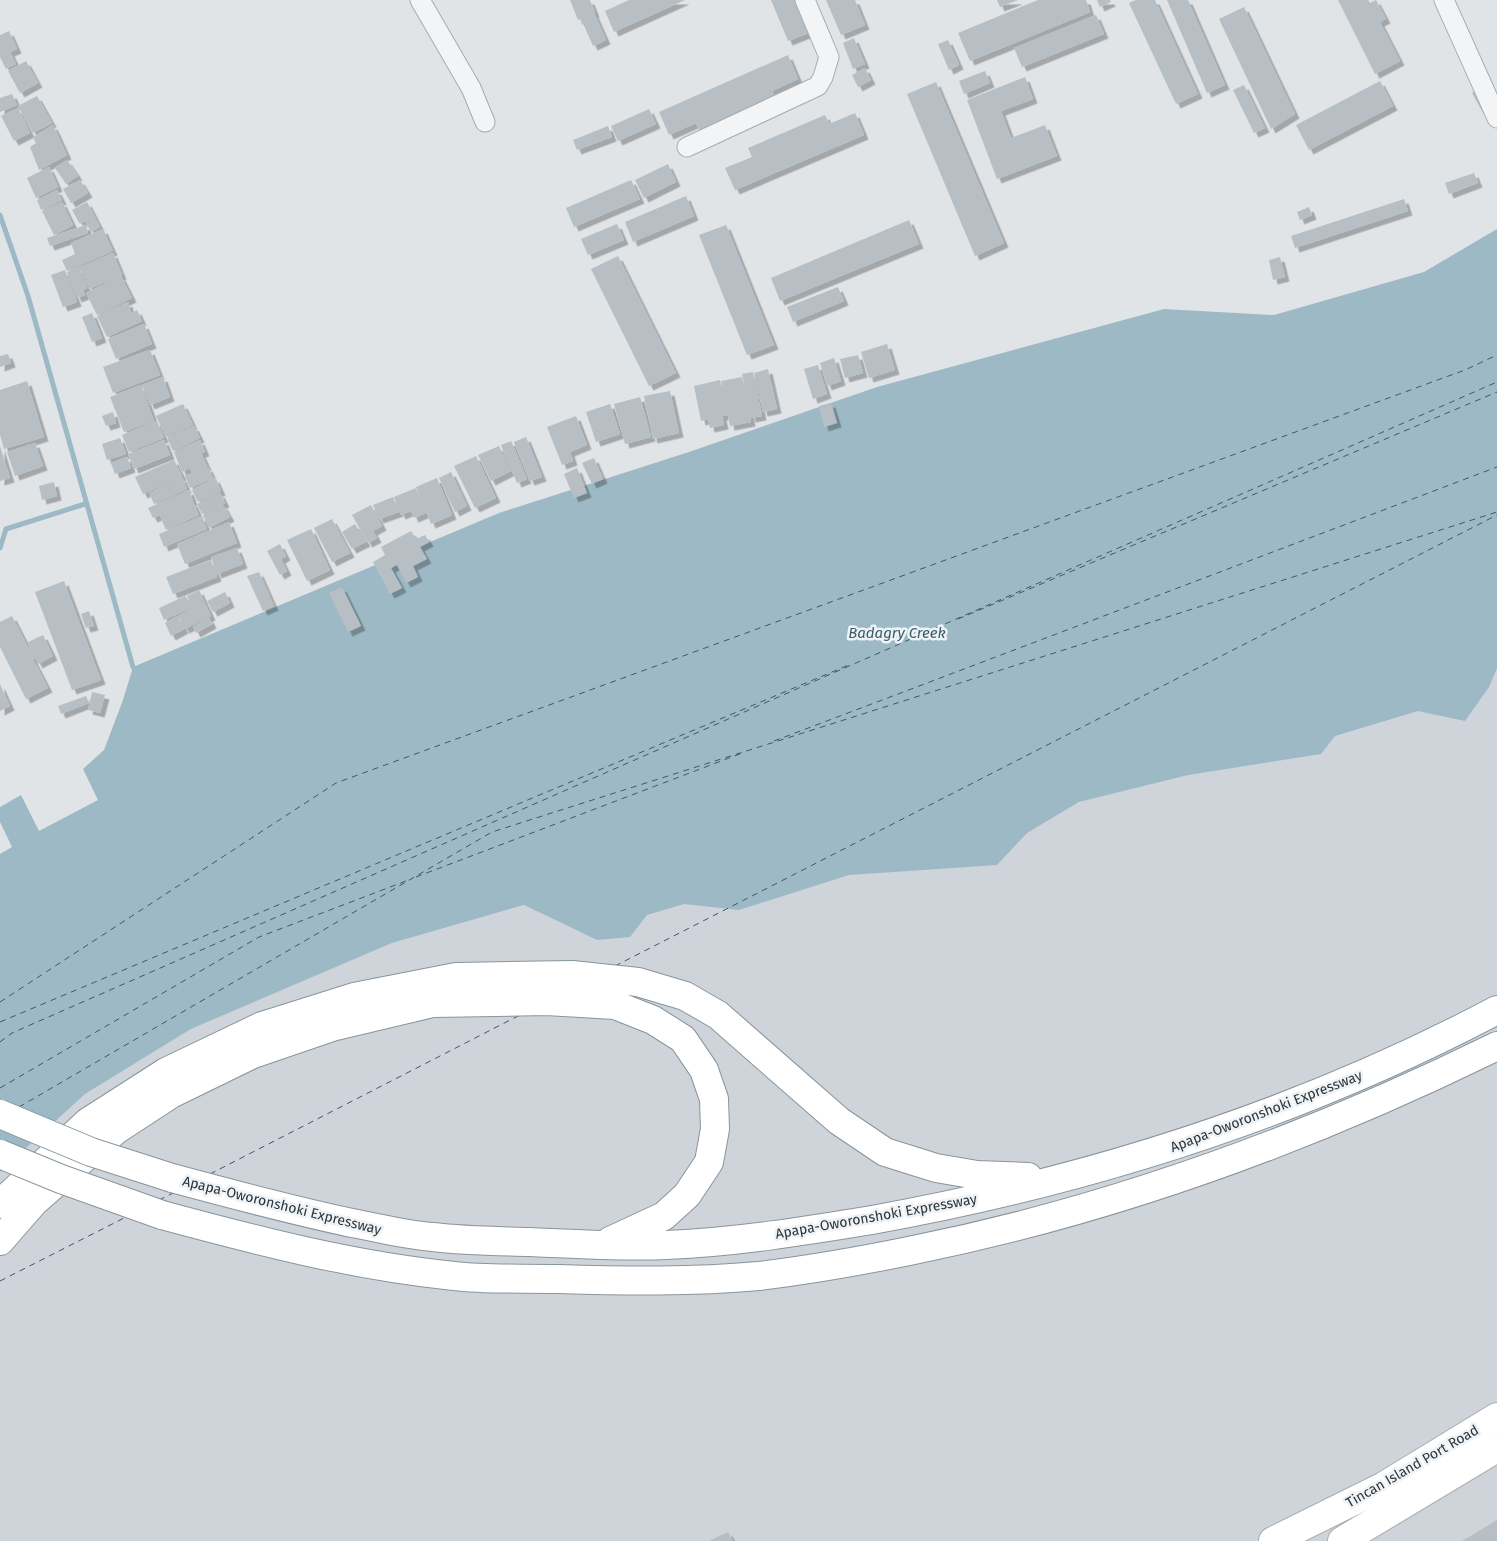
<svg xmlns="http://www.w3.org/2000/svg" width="1497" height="1541" font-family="'Fira Sans',sans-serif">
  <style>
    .built { fill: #ced4d9 }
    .water { fill: #9db9c5 }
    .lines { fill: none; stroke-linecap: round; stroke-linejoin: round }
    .stream { stroke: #9db9c5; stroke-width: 5 }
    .ferry { stroke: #375b6e; stroke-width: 1; stroke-dasharray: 6 5; stroke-linecap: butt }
    .building { fill: #b7bfc4; filter: url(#shadow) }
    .street-casing { stroke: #a6acb1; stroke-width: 21 }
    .secondary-casing { stroke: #a6acb1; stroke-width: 30 }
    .highway-casing { stroke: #88959d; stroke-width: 30 }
    .street { stroke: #f2f4f6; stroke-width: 19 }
    .secondary { stroke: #fff; stroke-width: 28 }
    .highway { stroke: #fff; stroke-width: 28 }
    .highway-bridge-casing { stroke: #88959d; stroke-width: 30; stroke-linecap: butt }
    .highway-bridge { stroke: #fff; stroke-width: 28 }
    .labels { text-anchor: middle; stroke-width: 5; stroke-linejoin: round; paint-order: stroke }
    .street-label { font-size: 14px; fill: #2a353d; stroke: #eff3f5 }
    .water-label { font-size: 15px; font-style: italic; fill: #375b6e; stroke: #eff3f5 }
  </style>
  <defs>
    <filter id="shadow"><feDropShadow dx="4.5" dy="4.5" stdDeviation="0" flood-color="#0004"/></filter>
  </defs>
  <rect width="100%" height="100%" fill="#e0e4e7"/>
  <path class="built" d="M1497,616v925h-1497v-369l85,-78 106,-65 201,-86 132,-38 71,34 52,-24 32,-10 72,-29 323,-71z"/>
  <path class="water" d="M1497,229v439l-8,19 -24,34 -47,-10 -83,25 -14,18 -133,21 -109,27 -52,31 -30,32 -148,10 -110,35 -55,-6 -37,11 -17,22 -33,3 -73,-35 -132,38 -201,86 -106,65 -85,78v-318l12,-7 -12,-25v-15l21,-12 18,36 59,-31 -15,-31 21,-19 19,-50 10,-33 366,-154 190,-61 188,-65 287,-78 110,6 150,-43z"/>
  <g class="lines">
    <g class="stream">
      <path d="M0,215l28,81 105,371"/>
      <path d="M0,548l6,-19 79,-25"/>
    </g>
    <g class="ferry">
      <path d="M958,619l539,-227"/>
      <path d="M774,741l723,-274"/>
      <path d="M416,877l329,-125"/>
      <path d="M615,966l882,-451"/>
      <path d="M0,1002l336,-219 1129,-413 32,-15"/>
      <path d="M0,1022l851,-358"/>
      <path d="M0,1042l12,-9 1485,-651"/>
      <path d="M0,1088l259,-151 147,-56"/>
      <path d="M19,1107l473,-275 1005,-320"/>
      <path d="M210,1174l310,-159"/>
      <path d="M159,1200l14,-7"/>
      <path d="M0,1281l126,-64"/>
    </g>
  </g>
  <g class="building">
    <path d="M570,0h20l5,13 -17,7z"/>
    <path d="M629,0h56l-71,32 -9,-21z"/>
    <path d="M771,0h26l14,32 -23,9z"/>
    <path d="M826,0h29l10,25 -24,10z"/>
    <path d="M997,0h21l-18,7z"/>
    <path d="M1038,0h48l4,12 -120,49 -12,-28z"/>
    <path d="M1097,0h13l1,2 -11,5z"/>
    <path d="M1136,0h19l43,94 -22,10 -47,-101z"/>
    <path d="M1167,0h21l37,85 -18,8z"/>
    <path d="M1338,0h30l2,3 6,-3 10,19 -6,3 20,39 -25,13z"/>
    <path d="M1244,7l51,107 -24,15 -52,-110z"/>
    <path d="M594,13l12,27 -13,6 -12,-27z"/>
    <path d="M1096,15l8,19 -82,33 -8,-19z"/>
    <path d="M9,31l8,18 -7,3 6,12 -10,5 -6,-12v-22z"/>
    <path d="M854,38l11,26 -12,5 -10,-26z"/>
    <path d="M948,40l11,25 -10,5 -11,-26z"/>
    <path d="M788,55l10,24 -26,12 3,6 -76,33 -3,-7 -27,12 -10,-23z"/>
    <path d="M26,61l12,22 -18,10 -12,-22z"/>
    <path d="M865,68l6,12 -13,7 -6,-12z"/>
    <path d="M985,71l5,12 -26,11 -5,-13z"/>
    <path d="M1025,77l8,22 -32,12 10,27 34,-13 12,31 -60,23 -30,-79z"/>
    <path d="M1380,81l13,25 -84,44 -13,-25z"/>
    <path d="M936,82l68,161 -29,13 -68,-162z"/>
    <path d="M1244,85l21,43 -11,5 -21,-43z"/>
    <path d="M1480,88l11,21 -8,4 -11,-20z"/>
    <path d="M12,94l5,11 -17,7v-14z"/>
    <path d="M37,96l15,27 -19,10 -15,-27z"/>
    <path d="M18,108l12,25 -16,8 -13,-25z"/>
    <path d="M649,109l7,15 -38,17 -7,-15z"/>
    <path d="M855,113l9,22 -129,55 -10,-22 27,-11 -4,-9 77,-33 4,9z"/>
    <path d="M53,125l14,30 -28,15 -9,-23 6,-4 -3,-6z"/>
    <path d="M608,126l4,11 -35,13 -4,-10z"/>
    <path d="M67,160l11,16 -12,8 -11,-16z"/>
    <path d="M668,164l8,18 -32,16 -9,-18z"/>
    <path d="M49,167l9,20 -22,11 -9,-20z"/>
    <path d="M1474,173l4,10 -29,11 -4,-11z"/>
    <path d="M80,180l8,13 -17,10 -8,-14z"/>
    <path d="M631,180l9,19 -66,28 -8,-19z"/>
    <path d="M57,190l5,10 -21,10 -4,-10z"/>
    <path d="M686,196l8,20 -61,26 -8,-20z"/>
    <path d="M1404,199l4,12 -113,37 -4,-12z"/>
    <path d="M62,202l11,23 -19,10 -12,-24z"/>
    <path d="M87,202l13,25 -9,5 -6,-11 -5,3 -8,-14z"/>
    <path d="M1309,207l3,8 -12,5 -3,-8z"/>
    <path d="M909,220l10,24 -139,57 -9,-23z"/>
    <path d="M617,224l7,16 -36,15 -7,-16z"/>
    <path d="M86,225l2,8 -38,13 -3,-8z"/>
    <path d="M726,225l48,120 -27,10 -48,-120z"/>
    <path d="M103,229l10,22 -46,20 -5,-11 13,-6 -4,-11z"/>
    <path d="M113,253l9,22 -33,14 -9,-22z"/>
    <path d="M618,256l58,117 -27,13 -58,-117z"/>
    <path d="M1280,257l5,20 -12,3 -4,-20z"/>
    <path d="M79,267l8,21 -4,2 2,5 -8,3 -10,-26z"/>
    <path d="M65,270l12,32 -14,5 -12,-32z"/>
    <path d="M121,276l11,22 -35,17 -11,-22z"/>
    <path d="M838,287l6,14 -51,21 -6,-15z"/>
    <path d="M128,302l3,11 6,-3 5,11 -35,16 -10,-21z"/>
    <path d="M92,313l10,25 -10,4 -10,-25z"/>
    <path d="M144,324l8,20 -36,15 -8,-20z"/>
    <path d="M887,344l8,26 -26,8 -8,-26z"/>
    <path d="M150,350l10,25 -47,18 -10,-26z"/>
    <path d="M8,354l3,9 -11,4v-11z"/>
    <path d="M858,355l5,18 -18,5 -5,-19z"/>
    <path d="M834,358l7,23 -14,5 -7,-23z"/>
    <path d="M818,365l9,29 -14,5 -9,-30z"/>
    <path d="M768,369l9,40 -14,3 -9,-39z"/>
    <path d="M753,372l9,44 -11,2 -9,-44z"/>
    <path d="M163,377l7,20 -20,8 -8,-20z"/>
    <path d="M742,377l9,45 -21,4 -9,-45z"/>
    <path d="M720,380l7,35 -5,1 2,9 -14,3 -2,-9 -7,2 -7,-35z"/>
    <path d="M27,381l17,56 -40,12 -4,-14v-45z"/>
    <path d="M141,385l13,36 -30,11 -14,-35z"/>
    <path d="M670,391l9,42 -26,6 -9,-43z"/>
    <path d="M640,397l11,40 -26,7 -11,-40z"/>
    <path d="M831,403l6,20 -13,4 -5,-21z"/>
    <path d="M183,404l10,21 -27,12 -10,-21z"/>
    <path d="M610,404l10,30 -24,8 -10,-30z"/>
    <path d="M113,412l3,11 -10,3 -4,-10z"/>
    <path d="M576,416l11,29 -17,7 3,9 -11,4 -15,-38z"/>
    <path d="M157,421l7,17 -35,14 -7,-17z"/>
    <path d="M194,426l6,12 -27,13 -6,-13z"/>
    <path d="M526,437l16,40 -12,4 -16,-39z"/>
    <path d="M120,438l6,16 -19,6 -5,-16z"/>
    <path d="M164,440l6,15 -36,14 -6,-15z"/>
    <path d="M200,440l5,12 -4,1 6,13 -15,7 -2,-5 -8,4 -8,-20z"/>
    <path d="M511,441l16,38 -10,4 -16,-38z"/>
    <path d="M35,443l8,23 -28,10 -8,-24z"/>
    <path d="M0,446l10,32 -10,3z"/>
    <path d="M499,446l12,25 -20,10 -13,-26z"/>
    <path d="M476,456l20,42 -21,10 -21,-42z"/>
    <path d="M127,457l4,11 -16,6 -4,-11z"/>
    <path d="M594,458l9,21 -11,5 -10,-21z"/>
    <path d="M174,460l8,16 -39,18 -8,-17z"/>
    <path d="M208,467l5,11 -23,10 -5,-12z"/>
    <path d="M577,468l10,25 -13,5 -10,-24z"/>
    <path d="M451,472l16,34 -12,6 -16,-34z"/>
    <path d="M182,477l5,12 -33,15 -5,-11z"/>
    <path d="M215,478l6,13 -23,11 -6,-12z"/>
    <path d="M437,478l15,37 -21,9 -15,-37z"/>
    <path d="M54,482l3,14 -15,4 -3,-14z"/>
    <path d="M416,488l10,25 -12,5 -3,-7 -10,4 -7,-18z"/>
    <path d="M189,490l4,11 -9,4 9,-3 6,13 -33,15 -6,-14 11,-6 -18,8 -5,-10z"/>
    <path d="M220,493l5,10 -23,11 -5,-10z"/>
    <path d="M393,497l6,15 -20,7 -6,-14z"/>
    <path d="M223,505l7,12 -21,11 -6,-13z"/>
    <path d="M371,505l11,21 -9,5 4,7 -9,5 -16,-28z"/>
    <path d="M202,516l5,13 -43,18 -5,-13z"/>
    <path d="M332,519l18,34 -18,9 -18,-34z"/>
    <path d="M229,522l8,21 -52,21 -8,-20z"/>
    <path d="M355,524l11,18 -14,7 -10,-17z"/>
    <path d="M311,529l19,41 -23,11 -20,-41z"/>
    <path d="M411,531l5,8 9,-4 4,7 -9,5 7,12 -14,7 5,11 -12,6 -9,-18 -6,3 11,20 -12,6 -17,-32 12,-7 -4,-8z"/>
    <path d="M280,544l6,12 -5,3 6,12 -7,4 -13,-24z"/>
    <path d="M237,548l6,16 -26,10 -6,-17z"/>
    <path d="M211,560l6,17 -44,17 -7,-17z"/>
    <path d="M259,572l15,34 -11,5 -16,-35z"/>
    <path d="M64,581l37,99 -29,10 -37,-98z"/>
    <path d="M342,587l19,39 -13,6 -19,-39z"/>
    <path d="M199,590l12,26 -26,13 -7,-13 24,-13 -38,17 -5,-12 26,-12 5,6 -3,-6z"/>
    <path d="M225,592l5,11 -17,9 -6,-11z"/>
    <path d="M89,611l5,15 -8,2 -5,-14z"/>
    <path d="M12,616l17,33 2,-1 -3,-6 15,-7 10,21 -15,8 -3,-6 -2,1 15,29 -22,11 -26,-52v-25z"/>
    <path d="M177,616l7,13 -13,7 -6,-13z"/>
    <path d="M209,618l3,6 -16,9 -3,-6z"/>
    <path d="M0,684l10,22 -10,5z"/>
    <path d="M92,692l13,3 -5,18 -12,-3z"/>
    <path d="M86,696l3,7 -28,11 -3,-8z"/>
    <path d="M1497,1520v21h-35z"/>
    <path d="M728,1532l5,9h-24z"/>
  </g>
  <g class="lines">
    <g class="street-casing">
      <g id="street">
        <path d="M420,0l51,88 14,34"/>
        <path d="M1444,0l53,118"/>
        <path d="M687,147l131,-61 5,-9 6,-20 -24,-57"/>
      </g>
    </g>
    <g class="secondary-casing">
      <g id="secondary">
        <path d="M1273,1541l111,-55 113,-69"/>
        <path d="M1342,1541l155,-93"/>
      </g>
    </g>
    <g class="highway-casing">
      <g id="highway">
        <path d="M172,1178c59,16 119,32 180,45 27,5 54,12 81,14 32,4 65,4 97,5 45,2 92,5 137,3 69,-3 138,-14 205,-25 217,-39 430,-107 625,-210"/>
        <path d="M0,1204l88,-82 78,-50 96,-46 92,-29 102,-20 116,-2 66,7 47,14 33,19 121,106 46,31 51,16 41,7 51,2"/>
        <path d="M162,1215c96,26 192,51 292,61 34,4 69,2 104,3 67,2 134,3 201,-3 50,-6 101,-15 150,-25 205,-41 401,-113 588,-205"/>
        <path d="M0,1241l34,-39 82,-72 55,-36 82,-40 79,-27 101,-24 113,-2 69,4 38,15 30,19 21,31 10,29 1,30 -6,33 -22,33 -23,21 -54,25"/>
      </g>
    </g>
    <use href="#street" class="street"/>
    <use href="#secondary" class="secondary"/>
    <use href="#highway" class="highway"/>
    <g class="highway-bridge-casing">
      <g id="highway-bridge">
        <path d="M0,1114l91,38 81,26"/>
        <path d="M0,1154l61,25 101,36"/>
      </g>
    </g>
    <use href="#highway-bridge" class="highway-bridge"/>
  </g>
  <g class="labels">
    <g class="street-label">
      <text transform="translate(1266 1111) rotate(-21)" y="5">Apapa-Oworonshoki Expressway</text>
      <text transform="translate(282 1205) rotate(14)" y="5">Apapa-Oworonshoki Expressway</text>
      <text transform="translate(876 1216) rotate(-10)" y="5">Apapa-Oworonshoki Expressway</text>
      <text transform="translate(1412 1466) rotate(-30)" y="5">Tincan Island Port Road</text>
    </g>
    <g class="water-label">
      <text x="897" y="638">Badagry Creek</text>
    </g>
  </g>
</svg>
